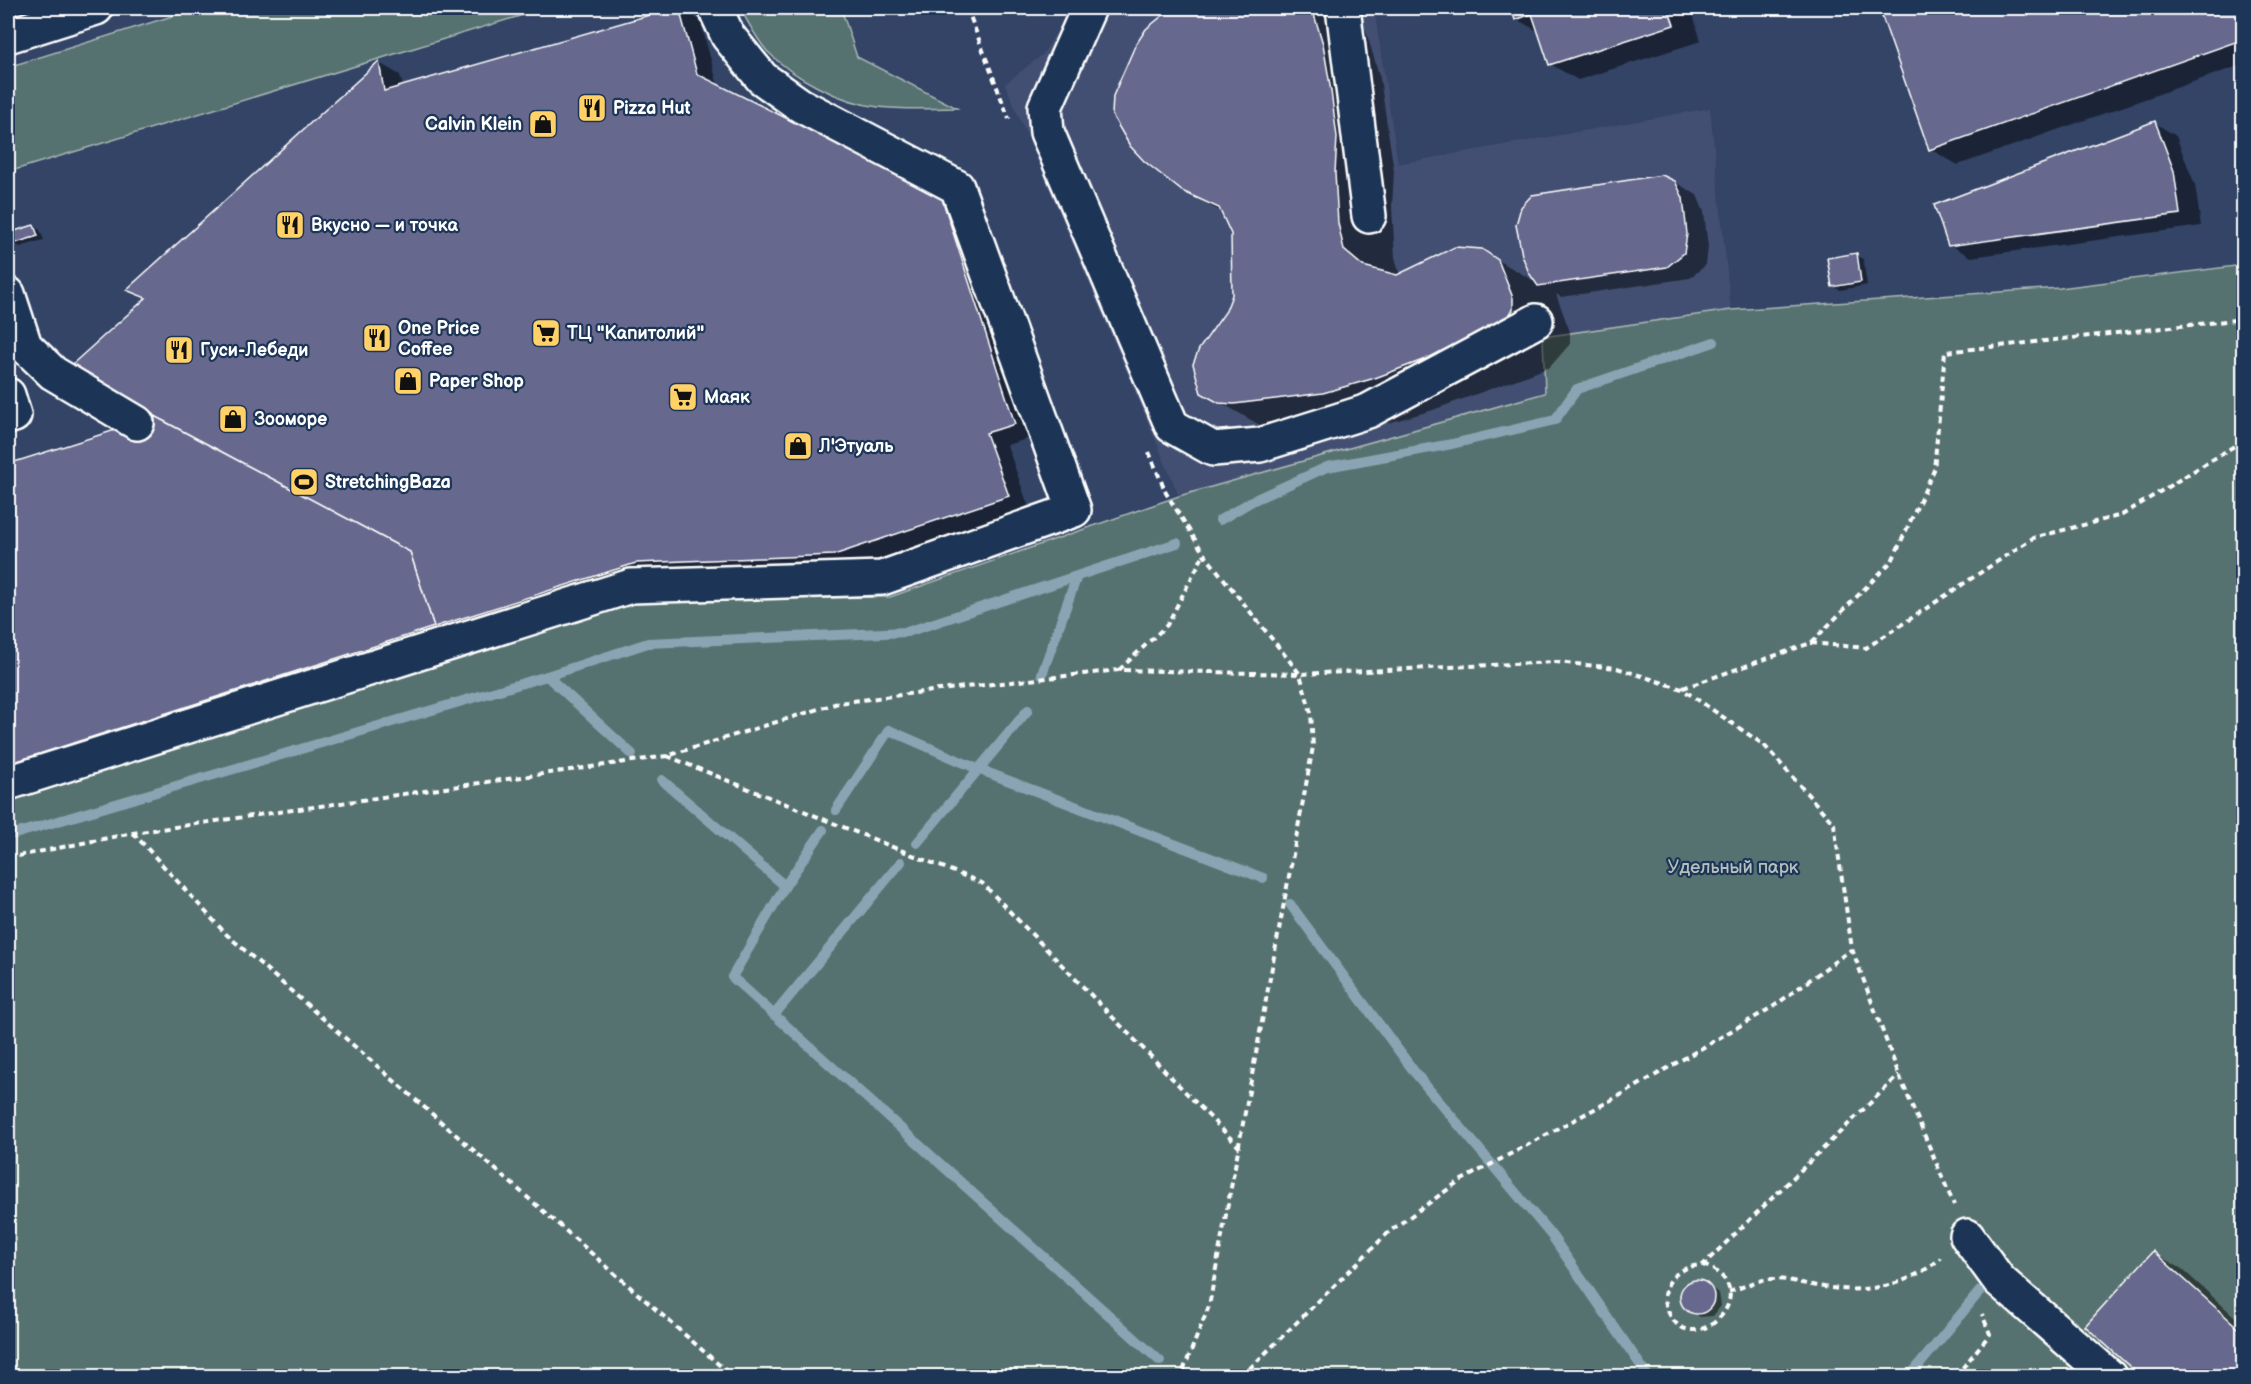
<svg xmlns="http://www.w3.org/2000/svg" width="2251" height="1384" font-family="'Balsamiq Sans',sans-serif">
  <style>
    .built { fill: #424f72 }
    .green { fill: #56726f; stroke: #aab8b7; stroke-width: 1.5 }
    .shadow { fill: #0007 }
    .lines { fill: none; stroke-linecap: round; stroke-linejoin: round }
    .stream { stroke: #8aa4b3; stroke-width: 10 }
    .building { fill: #66688d; stroke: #fff; stroke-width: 1.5 }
    .minor-casing { stroke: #fff; stroke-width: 38 }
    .major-casing { stroke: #fff; stroke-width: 38 }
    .path { stroke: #fff; stroke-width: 4; stroke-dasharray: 6 4.5; stroke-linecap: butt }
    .minor { stroke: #1d3557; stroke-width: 33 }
    .major { stroke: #1d3557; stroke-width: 33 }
    .labels { text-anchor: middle; stroke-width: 4.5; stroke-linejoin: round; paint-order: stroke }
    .poi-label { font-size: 18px; font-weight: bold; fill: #fff; stroke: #1d3557; text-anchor: start }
    .park-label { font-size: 18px; fill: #b3c0be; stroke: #1d3557 }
  </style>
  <rect width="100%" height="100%" fill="#334467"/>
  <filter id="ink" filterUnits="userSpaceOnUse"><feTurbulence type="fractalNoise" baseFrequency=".0167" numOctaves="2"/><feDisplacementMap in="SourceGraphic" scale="12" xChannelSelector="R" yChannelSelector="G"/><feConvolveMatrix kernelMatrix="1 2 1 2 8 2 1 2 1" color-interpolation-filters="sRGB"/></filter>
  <g filter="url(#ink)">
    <path class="built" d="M1071,8h303l24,156 312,-56 21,202 -187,27 1,56 -366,103 -174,-412 38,-30z"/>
    <g class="green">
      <path d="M198,8h348l-538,164v-105z"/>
      <path d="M740,8h101l16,49 100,51c-26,1 -53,2 -79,-1 -38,-5 -85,-29 -111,-56 -11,-13 -19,-29 -27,-43z"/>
      <path d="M2243,265v1111h-2235v-578l627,-198 255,-3 289,-101 366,-103 -2,-56 188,-27 329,-22z"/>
    </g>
    <g class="shadow">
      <path d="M679,8l21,12 18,66 244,123 74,227 -29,9 22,63 -172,59 -198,7 -651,202v-311l152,-47 -14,-118 -17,-10 250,-227 21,12 3,12z"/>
      <path d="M1174,8h185l21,70 14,93 -2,36 3,50 5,19 82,-25 56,32 137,-101 22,13 7,17 4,35 -2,18 -16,13 -129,19 -5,-3 14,38v12l-20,23 -117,43 -52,15 -69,10 -33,1 -77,-44 32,-97 -2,-62 -9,-20 -40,-23 -36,-160z"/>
      <path d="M1513,8h178l10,33 -123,39 -28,-16 -11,-32 -23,-13z"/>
      <path d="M1881,8h363v56l-286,101 -28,-16z"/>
      <path d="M2155,123l21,13 19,49 6,41 -230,31 -21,-12z"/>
      <path d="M34,226l6,4 4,10 -24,7 -7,-4z"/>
      <path d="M1856,255l7,4 4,26 -27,5 -7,-4z"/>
      <path d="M2154,1253l28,16 62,56v51h-102l-55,-50z"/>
      <path d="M1701,1281l18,12 2,13 -8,10 -13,1 -17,-12 -2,-13 8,-10z"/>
    </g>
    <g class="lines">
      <g class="stream">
        <path d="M1220,520l34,-20 73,-33 125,-23 103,-24 22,-31 137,-47"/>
        <path d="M1042,674l35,-98"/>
        <path d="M547,676l85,78"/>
        <path d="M662,780l123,106 -53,91 428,384"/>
        <path d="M836,810l53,-80 89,39 285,109"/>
        <path d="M8,836l539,-160 101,-33 259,-11 270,-89"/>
        <path d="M917,843l111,-133"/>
        <path d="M785,886l38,-56"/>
        <path d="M1290,904l126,170 136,162 96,140"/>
        <path d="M774,1015l127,-153"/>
        <path d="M1910,1376l70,-85"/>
      </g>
    </g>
    <g class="building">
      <path d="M674,8h5l18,66 244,121 74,229 -29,9 23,63 -175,59 -198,8 -202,64 -24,-75 -254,-135 -87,-50 77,-69 -20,-8 253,-229 5,30z"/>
      <path d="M1172,8h140l11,36 8,47 6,46 -2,36 3,50 6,27 19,16 34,9 58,-28 27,2 16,11 15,38v12l-21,24 -117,44 -52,15 -89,11 -15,-1 -18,-10 -8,-29 6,-15 27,-38 6,-16 -1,-61 -12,-26 -37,-17 -38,-30 -14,-15 -18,-31 1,-19 22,-50 11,-17z"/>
      <path d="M1511,8h157l6,17 -125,40 -17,-51 -17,6z"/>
      <path d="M1879,8h365v31l-315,111z"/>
      <path d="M2155,121l19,50 6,43 -232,32 -14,-41z"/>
      <path d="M1662,175l13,6 8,17 4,36 -3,19 -17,14 -129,19 -9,-13 -7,-18 -6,-30 5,-18 11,-12z"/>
      <path d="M34,225l4,11 -26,8 -4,-11z"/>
      <path d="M1857,253l4,29 -29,5 -5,-29z"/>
      <path d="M156,417l254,135 24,75 -426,137v-300z"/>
      <path d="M2153,1251l91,82v43h-104l-55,-50z"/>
      <circle cx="1697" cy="1297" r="17"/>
    </g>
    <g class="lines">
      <g class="minor-casing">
        <g id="minor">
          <path d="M1089,8l-44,99 2,25 125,294 41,23 47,-4 108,-34 168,-90"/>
          <path d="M1343,8l26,208"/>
          <path d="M8,294l17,52 28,27 84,50"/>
          <path d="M8,395l6,20 -6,2"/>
          <path d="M8,783l623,-197 251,-8 192,-68 -117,-323 -157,-82 -38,-27 -34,-42 -13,-28"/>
          <path d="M1967,1236l32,44 110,96"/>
        </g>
      </g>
      <g class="major-casing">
        <path id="major" d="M8,36l88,-28"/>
      </g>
      <g class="path">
        <path d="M967,8l42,111"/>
        <path d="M1149,452l17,41 38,61 96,120 11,39 2,34 -104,559 -28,70"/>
        <path d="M1811,643l55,5 167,-110 89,-23 122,-75"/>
        <path d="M1119,670l48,-45 37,-71"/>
        <path d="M1683,688l128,-45 81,-82 42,-91 11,-118 299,-33"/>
        <path d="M667,756l315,127 258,265"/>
        <path d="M133,833l93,101 506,442"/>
        <path d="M8,858l125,-25 534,-77 171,-53 101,-13 180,-20 181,4 256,-12 61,6 65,21 82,56 70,79 18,125 47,126 55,130"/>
        <path d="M1703,1265c68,25 -12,100 -35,46 -11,-27 11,-46 35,-46l196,-190"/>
        <path d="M1729,1292c12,-4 27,-12 40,-13 18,-1 37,6 55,8 42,7 84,-1 117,-29"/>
        <path d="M1242,1376l148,-145 68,-49 172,-92 144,-84 78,-57"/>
        <path d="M1956,1376l34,-42 -8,-20"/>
      </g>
      <use href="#minor" class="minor"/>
      <use href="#major" class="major"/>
    </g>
  </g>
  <defs>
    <g id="restaurant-square" transform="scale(1.5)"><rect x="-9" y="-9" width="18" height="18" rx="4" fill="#ffd166" stroke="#1d3557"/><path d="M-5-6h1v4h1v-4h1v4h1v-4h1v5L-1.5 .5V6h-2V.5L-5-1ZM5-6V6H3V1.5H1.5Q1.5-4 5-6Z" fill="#111"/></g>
    <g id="shop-square" transform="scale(1.5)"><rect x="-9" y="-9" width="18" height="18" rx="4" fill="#ffd166" stroke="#1d3557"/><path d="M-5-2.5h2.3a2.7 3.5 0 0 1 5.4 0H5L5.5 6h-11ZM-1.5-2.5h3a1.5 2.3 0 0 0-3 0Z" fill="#111"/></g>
    <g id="supermarket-square" transform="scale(1.5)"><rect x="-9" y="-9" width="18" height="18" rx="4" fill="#ffd166" stroke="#1d3557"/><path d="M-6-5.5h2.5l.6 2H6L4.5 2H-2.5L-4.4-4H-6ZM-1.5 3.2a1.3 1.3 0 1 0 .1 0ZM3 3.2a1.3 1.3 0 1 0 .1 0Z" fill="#111"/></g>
    <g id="stadium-square" transform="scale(1.5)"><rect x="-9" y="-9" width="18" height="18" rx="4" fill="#ffd166" stroke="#1d3557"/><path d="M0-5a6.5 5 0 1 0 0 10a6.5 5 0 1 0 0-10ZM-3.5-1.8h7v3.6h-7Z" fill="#111"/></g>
  </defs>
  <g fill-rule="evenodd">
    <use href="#restaurant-square" x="592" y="108"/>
    <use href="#shop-square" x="543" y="124"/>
    <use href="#restaurant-square" x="290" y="225"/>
    <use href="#supermarket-square" x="546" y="333"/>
    <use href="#restaurant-square" x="377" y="338"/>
    <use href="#restaurant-square" x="179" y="350"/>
    <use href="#shop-square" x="408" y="381"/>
    <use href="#supermarket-square" x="683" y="397"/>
    <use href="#shop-square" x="233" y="419"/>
    <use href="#shop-square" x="798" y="446"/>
    <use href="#stadium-square" x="304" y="482"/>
  </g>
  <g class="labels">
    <g class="poi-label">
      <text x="613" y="114">Pizza Hut</text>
      <text x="522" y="130" text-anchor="end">Calvin Klein</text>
      <text x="311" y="231">Вкусно — и точка</text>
      <text x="398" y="334">One Price<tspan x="398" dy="21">Coffee</tspan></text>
      <text x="567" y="339">ТЦ "Капитолий"</text>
      <text x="200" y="356">Гуси-Лебеди</text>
      <text x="429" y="387">Paper Shop</text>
      <text x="704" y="403">Маяк</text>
      <text x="254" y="425">Зооморе</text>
      <text x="819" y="452">Л'Этуаль</text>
      <text x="325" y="488">StretchingBaza</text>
    </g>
    <g class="park-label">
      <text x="1733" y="873">Удельный парк</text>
    </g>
  </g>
  <rect width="2251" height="1384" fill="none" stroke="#1d3557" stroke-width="30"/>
  <rect x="15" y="15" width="2221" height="1354" fill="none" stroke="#fff" stroke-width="2" filter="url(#ink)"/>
</svg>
